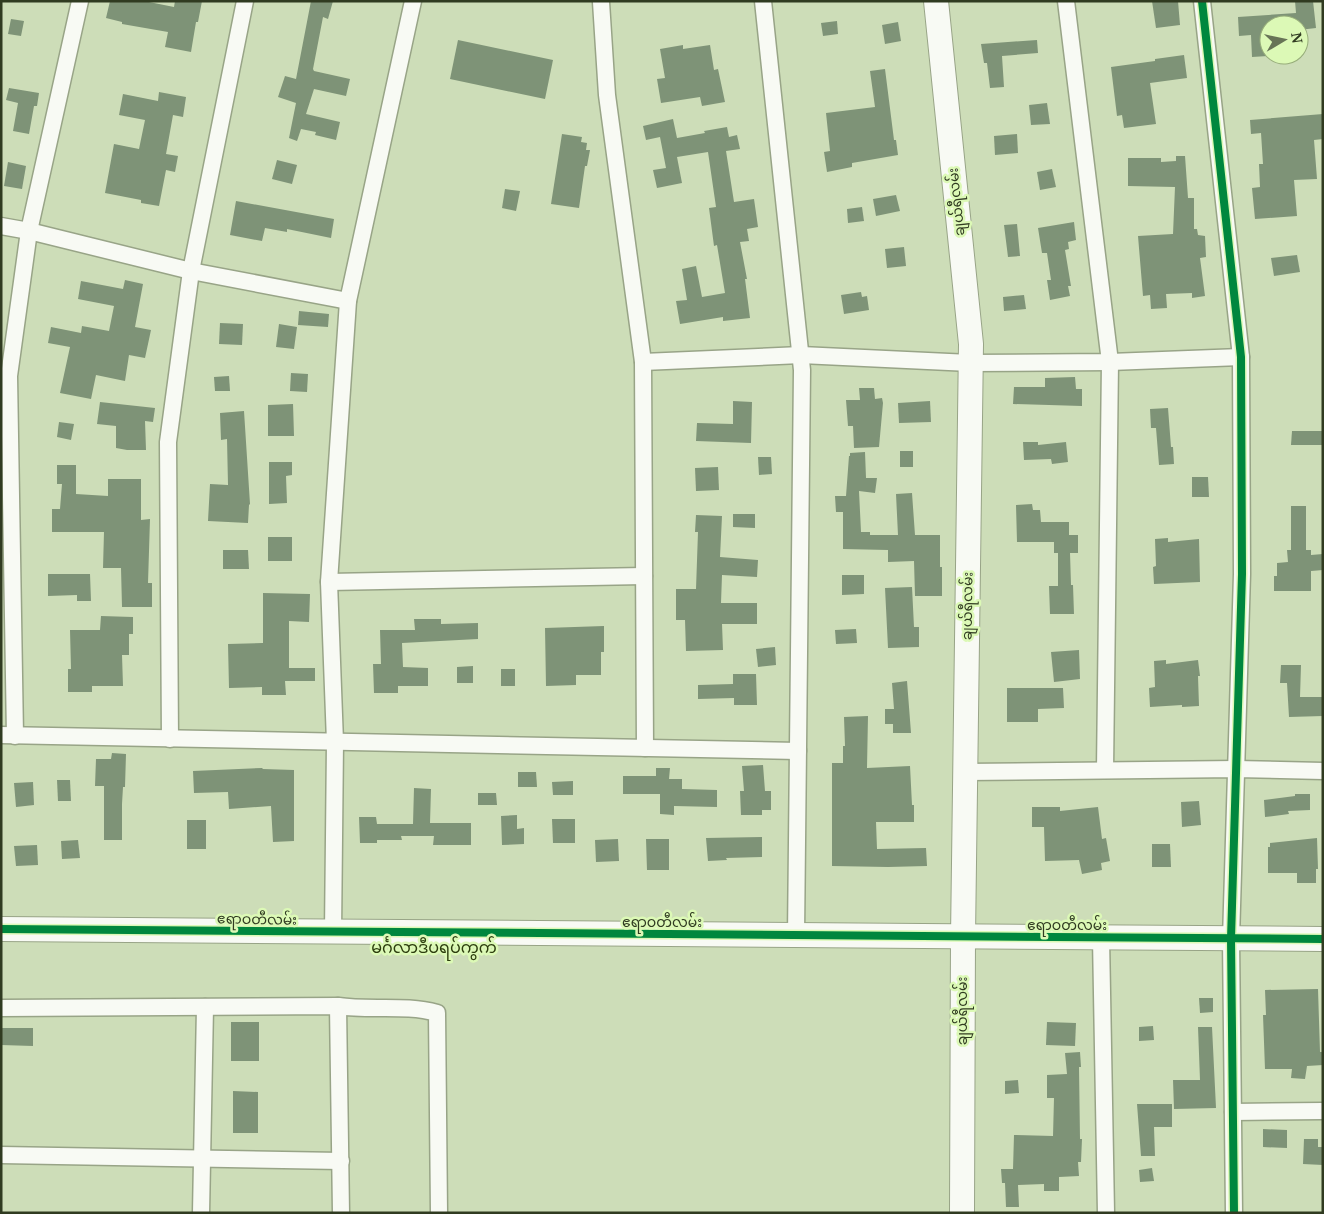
<svg xmlns="http://www.w3.org/2000/svg" width="1324" height="1214" font-family="'Noto Serif','Noto Sans Myanmar',serif">
  <style>
    .building { fill: #7e9377 }
    .lines { fill: none; stroke-linecap: round; stroke-linejoin: round }
    .street-casing { stroke: #98a487; stroke-width: 19 }
    .secondary-casing { stroke: #98a487; stroke-width: 26 }
    .street { stroke: #f8faf4; stroke-width: 16 }
    .secondary { stroke: #f8faf4; stroke-width: 24 }
    .cycleway-casing { stroke: #dcf9b6; stroke-width: 11 }
    .cycleway { stroke: #00873e; stroke-width: 8 }
    .labels { text-anchor: middle; stroke-width: 5; stroke-linejoin: round; paint-order: stroke }
    .street-label { font-size: 14px; fill: #303b21; stroke: #dcf9b6 }
    .quarter-label { font-size: 16px; fill: #2d3e0f; stroke: #dcf9b6 }
  </style>
  <rect width="100%" height="100%" fill="#cdddb8"/>
  <g class="building">
    <path d="M110,1h34l30,6 1,-6h27l-4,21h-2l-5,30 -26,-5 3,-15 -46,-8v-2l-16,-4z"/>
    <path d="M311,1h22l-5,18 -5,-2 -10,52 1,2 36,8 -4,17 -32,-7 -8,25 34,8 -4,18 -21,-5 1,-3 -15,-3 -4,12 -8,-3 7,-35 -18,-6 7,-21 11,3z"/>
    <path d="M1152,1h26l2,24 -24,3z"/>
    <path d="M1295,1h18l3,27 -17,2v-5h-30v9h-3l2,22 -16,1 -1,-22 -12,1 -1,-19 58,-4z"/>
    <path d="M11,19l13,2 -3,15 -13,-2z"/>
    <path d="M837,21l1,13 -15,2 -2,-13z"/>
    <path d="M898,22l3,19 -16,3 -3,-19z"/>
    <path d="M458,40l95,20 -8,39 -95,-20z"/>
    <path d="M1037,40l1,13 -36,3 2,31 -14,1 -3,-25h-3l-3,-19z"/>
    <path d="M683,45v4l27,-4 4,25 4,-1 7,33 -23,4 -2,-9 -39,6 -4,-24 8,-1 -5,-29z"/>
    <path d="M1184,55l3,23 -37,5 6,41 -32,4 -2,-13 -5,1 -6,-49 44,-6v-2z"/>
    <path d="M885,69l9,71h2l2,15 -46,8v4l-25,5 -3,-20 6,-1 -4,-38 49,-6 -5,-36z"/>
    <path d="M9,88l30,5 -2,13h-3l-5,28 -16,-3 5,-28 -12,-3z"/>
    <path d="M159,92l27,5 -3,20 -10,-2 -7,39 12,2 -3,16 -9,-2 -7,36 -18,-3v-3l-36,-7 9,-49 25,5 6,-29 -26,-5 4,-21 35,7z"/>
    <path d="M1047,103l3,21 -19,1 -2,-20z"/>
    <path d="M1323,114v25l-9,1 3,39 -23,1 3,36 -42,3 -3,-31 8,-1 -1,-23h4l-2,-31 -10,1 -1,-14z"/>
    <path d="M673,119l4,19 28,-5 -1,-2 23,-4 2,10 8,-2 3,14 -14,2 8,51 20,-3 4,28 -11,2 2,12 -9,1 7,37h-2l5,39 -27,3v-4l-43,7 -4,-23 11,-1 -5,-31 14,-3 6,31 23,-4 -8,-48 -3,1 -5,-38 7,-1 -8,-55 -31,5 5,26 -25,5 -4,-18 13,-2 -6,-31 -14,3 -3,-14z"/>
    <path d="M562,134l20,3 -1,5 6,1 -1,7h4l-3,16h-2l-6,42 -28,-4z"/>
    <path d="M1017,134l1,19 -23,2 -1,-19z"/>
    <path d="M1176,156h9l3,42h6v31h3l1,6 7,1 1,21 -6,1 5,38 -13,2v-5l-26,1 1,14 -16,1 -1,-14 -7,1 -5,-60 35,-2 2,-47 -47,-1v-28h33v4l15,-1z"/>
    <path d="M277,160l20,5 -5,19 -20,-5z"/>
    <path d="M8,162l18,4 -4,23 -18,-3z"/>
    <path d="M1052,169l4,18 -16,3 -3,-18z"/>
    <path d="M505,189l15,2 -4,20 -14,-3z"/>
    <path d="M896,195l4,16 -24,5 -3,-17z"/>
    <path d="M236,201l98,18 -3,19 -44,-9v3l-22,-4 -3,13 -32,-6z"/>
    <path d="M862,207l2,14 -16,2 -1,-14z"/>
    <path d="M1074,222l2,18 -8,2 1,7 -4,1 6,36h-3l2,10 -20,4 -3,-20h4l-4,-27h-5l-4,-25z"/>
    <path d="M1017,224l3,32 -12,1 -4,-32z"/>
    <path d="M904,247l2,19 -19,2 -2,-19z"/>
    <path d="M1297,255l3,17 -26,4 -3,-18z"/>
    <path d="M125,280l18,4 -8,43 16,3 -6,28 -16,-3 -4,26 -29,-6 -5,24 -31,-6 10,-46 -22,-4 3,-16 30,6 1,-7 27,5 5,-25 -36,-7 3,-18 42,8z"/>
    <path d="M861,292l1,5 5,-1 2,14 -25,4 -3,-19z"/>
    <path d="M1024,295l2,14 -22,2 -1,-14z"/>
    <path d="M299,311l30,3 -1,13 -30,-2z"/>
    <path d="M220,323l23,1 -1,21 -23,-1z"/>
    <path d="M279,324l18,3 -3,22 -18,-2z"/>
    <path d="M291,373l17,1 -1,18 -17,-1z"/>
    <path d="M229,376l1,15h-15l-1,-14z"/>
    <path d="M1075,377l1,12h6v17l-69,-2 1,-17h31v-9z"/>
    <path d="M859,388h15l1,11 7,-1 1,5 -4,44 -25,1 -1,-22h-5l-2,-26h14z"/>
    <path d="M733,401l19,1 -1,41 -55,-2 1,-18 36,1z"/>
    <path d="M930,401l1,21 -32,1 -1,-20z"/>
    <path d="M100,402l55,6 -2,14 -8,-1 1,29h-19l-11,-2v-22l-19,-2z"/>
    <path d="M293,404l1,32h-26v-31z"/>
    <path d="M1168,408l3,39h2l1,17 -15,1 -3,-37h-5l-1,-19z"/>
    <path d="M244,411l6,93 -1,1 -1,18 -40,-2 2,-37 18,1 -1,-46 -6,1 -1,-27z"/>
    <path d="M59,422l15,2 -3,16 -14,-3z"/>
    <path d="M1292,431h31v14h-32z"/>
    <path d="M1023,442h15v3l28,-3 2,20 -16,2 -1,-5 -27,1z"/>
    <rect x="900" y="451" width="13" height="16"/>
    <path d="M865,452l1,26h11l-2,15 -16,-2 2,41h9v3h28l-2,-41 16,-1 3,42h25v32h2v29h-27l-1,-35 -26,1v-12l-45,-1v-37h-7l-1,-16h11l3,-40h1v-3z"/>
    <path d="M758,457h13l1,17 -13,1z"/>
    <path d="M269,462h23v13l-6,1 1,27 -18,1z"/>
    <path d="M57,465h19v29l32,2v-17h33v41l9,-1 -2,64h4v24h-30l-1,-39h-18l1,-36h-52v-23h8l2,-25h-5z"/>
    <path d="M718,467l1,23 -23,1 -1,-23z"/>
    <path d="M1192,477h16l1,20h-17z"/>
    <path d="M1032,504l1,6h7l1,12h28v13h9v18h-8l1,32h2l1,29h-24l-1,-28h9v-33h-4v-11h-37l-1,-37z"/>
    <path d="M1291,506h15v44h5v5l12,-1v16l-12,1v20h-37v-15h3v-13l11,-1 -1,-12h4z"/>
    <path d="M733,514h22v14l-22,-1z"/>
    <path d="M696,515l26,1 -2,41 38,3 -1,17 -35,-2 -1,28h36v21h-35l1,26 -37,1 -1,-31h-9v-31h20l2,-57h-3z"/>
    <rect x="268" y="537" width="24" height="24"/>
    <path d="M1168,538v4l31,-3 1,43 -46,2 -1,-17 3,-1 -1,-27z"/>
    <path d="M223,550h25l1,19h-26z"/>
    <path d="M48,574h42l1,27h-14v-6l-29,1z"/>
    <path d="M842,575h22v19l-22,1z"/>
    <path d="M912,587l2,40h5v20l-31,1 -3,-60z"/>
    <path d="M263,593l47,1 -1,28 -20,-1v47h26v13h-30l1,14h-24v-8l-33,1 -1,-44 35,-1z"/>
    <path d="M101,616l32,1v17h-4v21h-7l1,31h-31v6h-24v-23h3l-1,-39h30z"/>
    <path d="M414,619h27v5l37,-1v16l-76,4 1,24 25,1v18h-30v7h-24l-1,-29h8l-1,-34h35z"/>
    <path d="M604,626v26h-3v23h-25v10l-30,1 -1,-58z"/>
    <path d="M856,629l1,14 -21,1 -1,-14z"/>
    <path d="M775,647l1,18 -18,2 -2,-18z"/>
    <path d="M1079,650l1,29 -26,3 -3,-30z"/>
    <path d="M1166,660v4l32,-4 2,16h-2l1,30 -17,1v-2l-32,2 -1,-19 6,-1 -1,-26z"/>
    <path d="M1281,665h20l-1,32h23v19l-34,1 -2,-34h-7z"/>
    <path d="M473,666v17h-16v-16z"/>
    <rect x="501" y="669" width="14" height="17"/>
    <path d="M733,674h23l1,31h-23v-7l-36,1v-14l35,-1z"/>
    <path d="M907,681l4,52h-18v-9h-8v-15h9l-2,-26z"/>
    <path d="M1007,688h56l1,20 -26,1v13h-31z"/>
    <path d="M868,716l-1,52 43,-2 2,39h2v17h-38l1,27 49,-1 1,18 -39,1 -56,-1v-103h11v-17h2l-1,-29z"/>
    <path d="M112,753l14,1 -1,33h-2l-1,17v36h-18v-54h-9l1,-27h15z"/>
    <path d="M763,765l2,26h6v19h-9v5h-21l-1,-24h4l-2,-25z"/>
    <path d="M262,768l1,1 31,1v71l-21,1 -2,-36 -42,3 -1,-17 -34,1 -1,-22z"/>
    <path d="M656,768h14l-1,11h13v10l35,1v17l-43,-1v9l-14,-1v-20h-37v-18h33z"/>
    <path d="M518,772h18l1,15h-19z"/>
    <path d="M57,780h13l1,21h-13z"/>
    <path d="M573,781v14h-20l-1,-13z"/>
    <path d="M33,782l1,23 -18,2 -2,-24z"/>
    <path d="M414,788l17,1 -1,34h41v22h-38l1,-9h-33l1,4h-25v3h-17l-1,-26h17l1,7h36z"/>
    <path d="M478,793h18l1,12h-19z"/>
    <path d="M1295,794h15v16l-22,1 1,3 -24,3 -1,-17 31,-4z"/>
    <path d="M1199,801l2,24 -19,2 -1,-25z"/>
    <path d="M1032,807h28v4l38,-4 4,32 4,-1 4,23 -9,2 1,7 -20,4 -3,-14 -34,1 -1,-34h-12z"/>
    <path d="M517,815v14l7,-1v16l-22,1 -1,-29z"/>
    <path d="M552,819h23v24h-22z"/>
    <rect x="187" y="820" width="19" height="29"/>
    <path d="M762,837v20l-36,1 1,2 -19,1 -2,-23z"/>
    <path d="M1317,838l1,31h-2v14h-19v-10h-29v-26h2v-4z"/>
    <path d="M618,839l1,22 -23,1 -1,-22z"/>
    <path d="M646,839h23v31h-22z"/>
    <path d="M78,840l2,18 -18,1 -1,-18z"/>
    <path d="M1152,844h18l1,23h-19z"/>
    <path d="M37,845l1,20 -22,1 -2,-20z"/>
    <path d="M1318,989l2,63h3v13l-16,1 -2,13 -14,-1 1,-9h-27l-2,-54h3l-1,-25z"/>
    <path d="M1199,998h14v14l-13,1z"/>
    <rect x="231" y="1022" width="28" height="39"/>
    <path d="M1047,1022l29,1 -1,23 -29,-1z"/>
    <path d="M1153,1026l1,14 -15,1v-14z"/>
    <path d="M1198,1027h14l4,81 -42,1 -1,-29h27z"/>
    <path d="M1,1028h32v18l-32,-1z"/>
    <path d="M1080,1052l1,15h-2l1,72h2l-1,23h-3l1,14 -20,1v14h-15v-7l-26,1 1,22h-13l-1,-24h-3l-1,-14h12l1,-34 39,1 1,-38h-7v-23l20,-1 -2,-21z"/>
    <path d="M1018,1080l1,13 -14,1v-13z"/>
    <path d="M233,1091l25,1v41h-25z"/>
    <path d="M1137,1104h35v23h-18l1,29h-14z"/>
    <path d="M1263,1129l24,1v18l-24,-1z"/>
    <path d="M1304,1139h14v8h5v18l-20,-1z"/>
    <path d="M1152,1168l2,13 -14,1 -1,-12z"/>
  </g>
  <g class="lines">
    <g class="street-casing">
      <g id="street">
        <path d="M763,1l39,369 -6,566"/>
        <path d="M1066,1l44,361 -5,408"/>
        <path d="M1202,1l39,356 1,217 -11,365 3,274"/>
        <path d="M601,2l6,93 36,267 2,386"/>
        <path d="M1,226l28,5 162,40 157,30"/>
        <path d="M643,362l158,-7 169,8 140,-1 131,-5"/>
        <path d="M329,582l315,-6"/>
        <path d="M1,735l797,16"/>
        <path d="M15,736l-6,-360 20,-145 51,-230"/>
        <path d="M170,739l-2,-297 23,-171 54,-270"/>
        <path d="M965,772l271,-3 87,2"/>
        <path d="M333,933l2,-191 -6,-160 19,-281 65,-300"/>
        <path d="M1101,938l5,275"/>
        <path d="M338,1006c33,5 67,-2 99,7l2,200"/>
        <path d="M1,1008l337,-2 3,207"/>
        <path d="M1233,1112l90,-1"/>
        <path d="M1,1155l340,6"/>
        <path d="M201,1213l4,-206"/>
      </g>
    </g>
    <g class="secondary-casing">
      <g id="secondary">
        <path d="M936,1l35,343 -8,593 -1,276"/>
        <path d="M1,929l1322,10"/>
      </g>
    </g>
    <use href="#street" class="street"/>
    <use href="#secondary" class="secondary"/>
    <g class="cycleway-casing">
      <g id="cycleway">
        <path d="M1202,1l39,356 1,217 -11,365 3,274"/>
        <path d="M1,929l1322,10"/>
      </g>
    </g>
    <use href="#cycleway" class="cycleway"/>
  </g>
  <g class="labels">
    <g class="street-label">
      <text transform="translate(956 202) rotate(-96)" y="5">ချယ်ရီလမ်း</text>
      <text transform="translate(967 606) rotate(-89)" y="5">ချယ်ရီလမ်း</text>
      <text transform="translate(257 919) rotate(1)" y="5">ဧရာဝတီလမ်း</text>
      <text x="662" y="927">ဧရာဝတီလမ်း</text>
      <text x="1067" y="930">ဧရာဝတီလမ်း</text>
      <text transform="translate(962 1011) rotate(-90)" y="5">ချယ်ရီလမ်း</text>
    </g>
    <g class="quarter-label">
      <text x="434" y="953">မင်္ဂလာဒီပရပ်ကွက်</text>
    </g>
  </g>
  <rect width="1324" height="1214" fill="none" stroke="#303b21" stroke-width="5"/>
  <g transform="translate(1284 40) rotate(81)"><circle r="24" fill="#dcf9b6" stroke="#97ad7a"/>
  <path d="M0-4L9 19L0 12L-9 19Z" fill="#677456"/>
  <text y="-8" font-size="14" font-weight="bold" text-anchor="middle" fill="#303b21">N</text>
  </g>
</svg>
